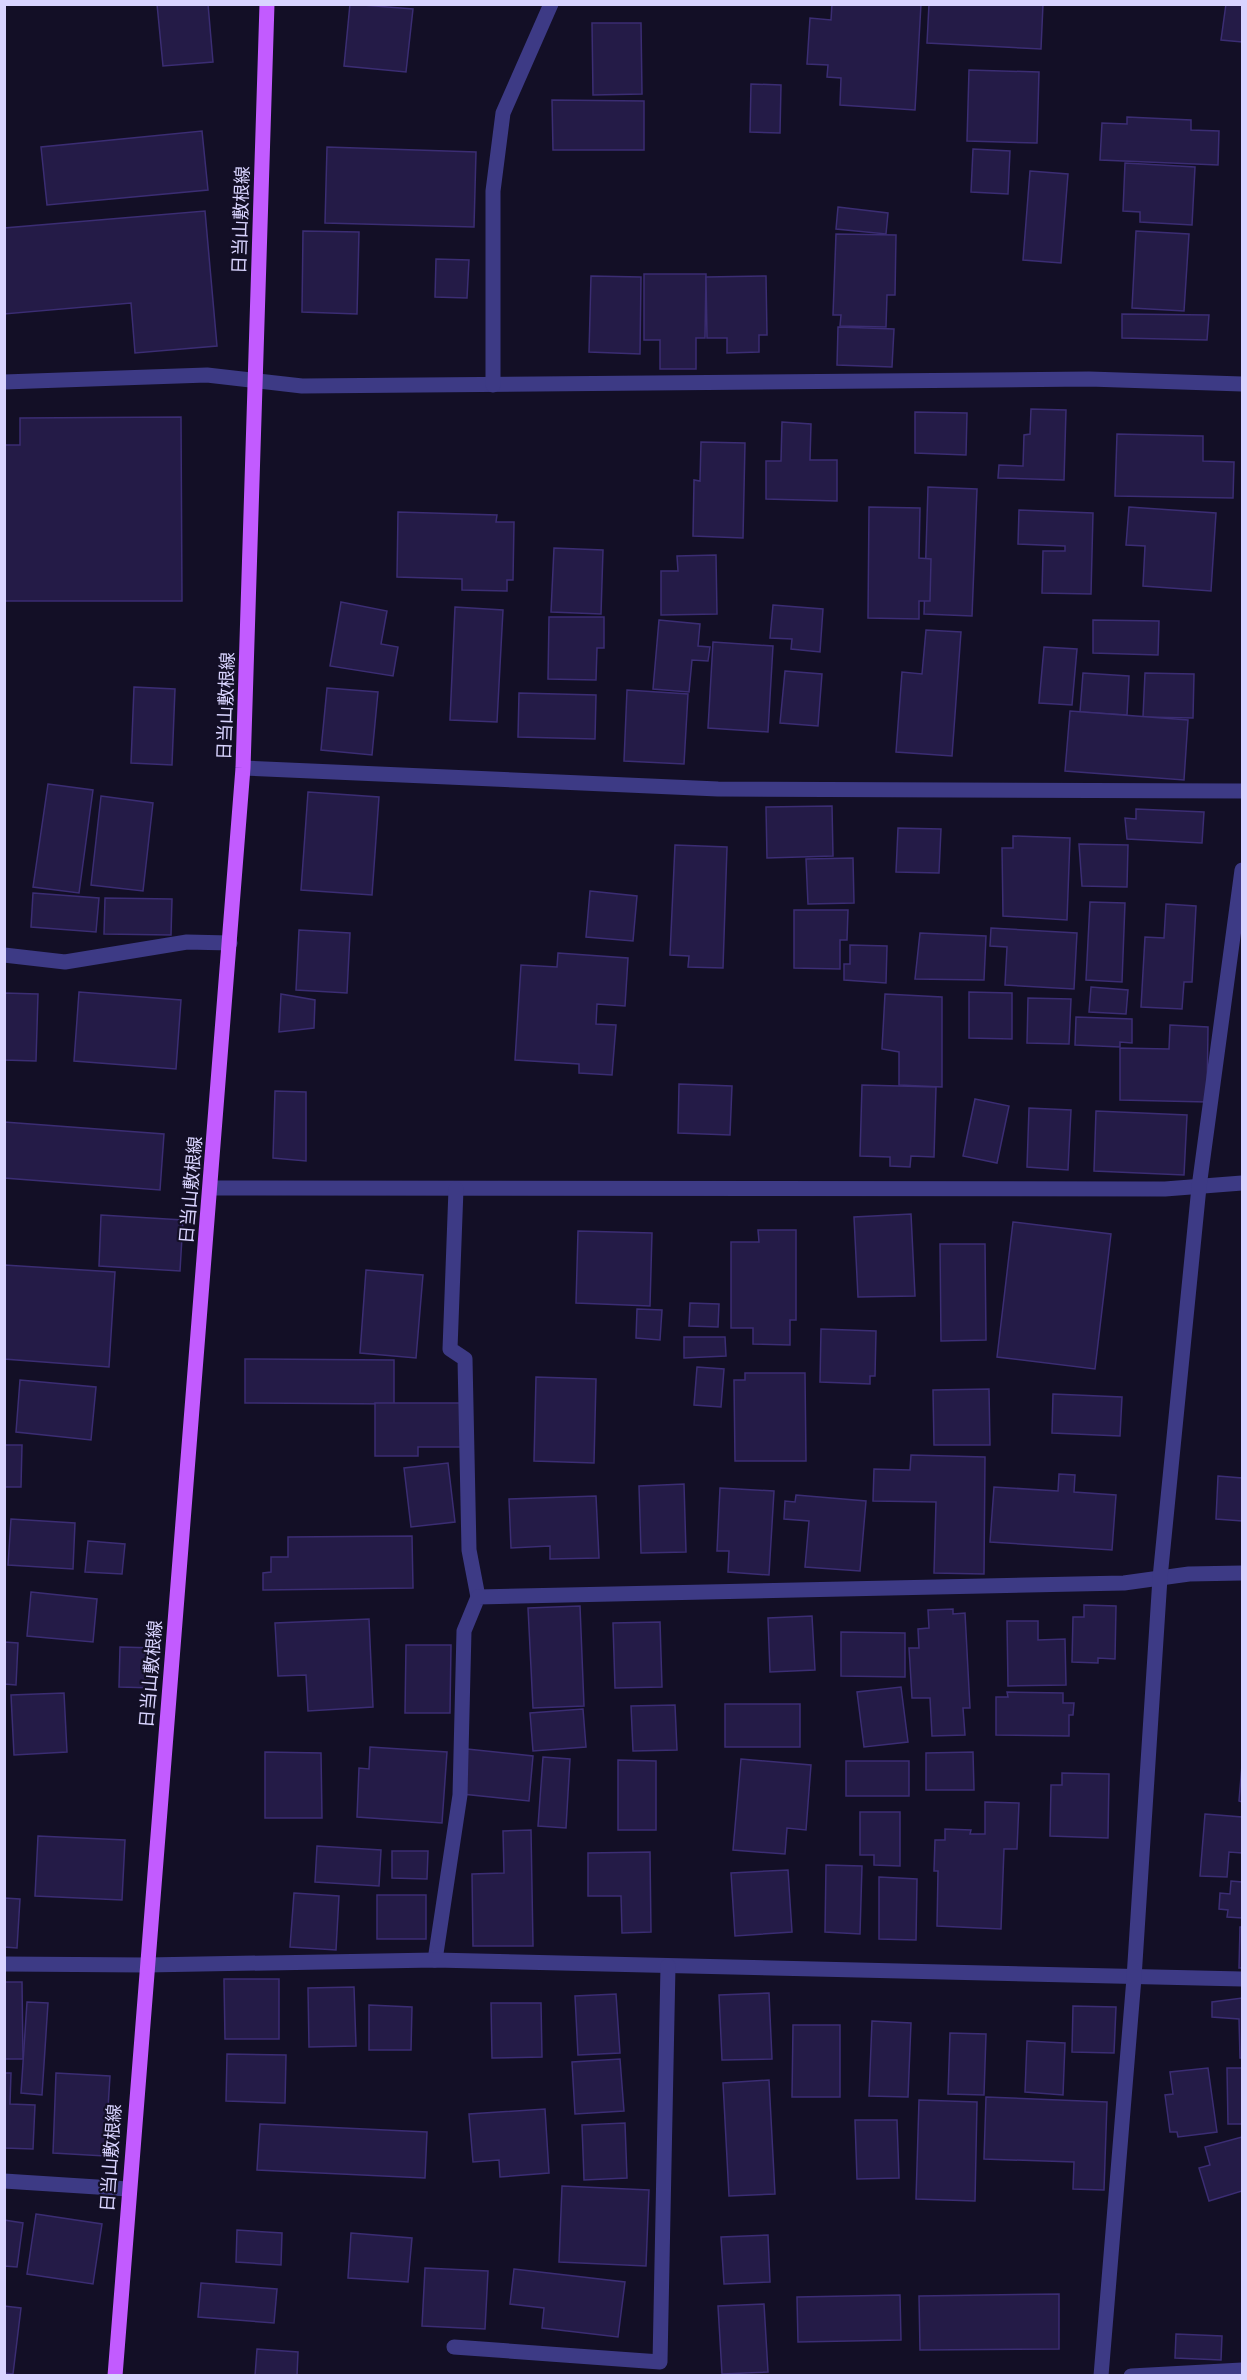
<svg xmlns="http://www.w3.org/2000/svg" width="1247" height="2380" font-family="Helvetica,'Noto Sans JP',sans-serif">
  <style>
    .building { fill: #241b47; stroke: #3b2d73; stroke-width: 1.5 }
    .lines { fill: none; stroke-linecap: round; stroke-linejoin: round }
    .minor { stroke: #3d3a85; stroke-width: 15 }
    .major { stroke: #c25bff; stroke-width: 15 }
    .labels { text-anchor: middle; stroke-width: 4.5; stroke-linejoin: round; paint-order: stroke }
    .street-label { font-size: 18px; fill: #d9d4ff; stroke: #130f26 }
  </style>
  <rect width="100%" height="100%" fill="#130f26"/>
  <g class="building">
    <path d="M157,4h51l5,58 -50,4z"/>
    <path d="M350,4l63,5 -7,63 -62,-6z"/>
    <path d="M832,4h89l-6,106 -75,-5 1,-27 -14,-1 1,-12 -21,-1 3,-46 21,2z"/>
    <path d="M929,4h114l-2,45 -114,-6z"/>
    <path d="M1226,4h16v38l-21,-2z"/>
    <path d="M592,23h49l1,71 -49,1z"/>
    <path d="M969,70l70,2 -2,71 -70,-2z"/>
    <path d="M751,84l30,1 -1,48 -30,-1z"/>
    <path d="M552,100l92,1v49h-91z"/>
    <path d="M1127,117l64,3v10l28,1 -1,34 -118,-5 2,-37 25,1z"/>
    <path d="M202,131l6,59 -161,15 -6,-58z"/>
    <path d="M327,147l149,5 -2,75 -149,-4z"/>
    <path d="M973,149l37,2 -2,43 -37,-2z"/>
    <path d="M1125,163l70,4 -3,58 -52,-3v-10l-17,-1z"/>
    <path d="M1030,171l38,3 -7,89 -38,-3z"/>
    <path d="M838,207l50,6 -2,21 -50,-5z"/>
    <path d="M205,211l12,135 -82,7 -4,-50 -127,11v-86z"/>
    <path d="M303,231l56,1 -2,82 -55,-2z"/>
    <path d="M1136,231l53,3 -5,77 -52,-3z"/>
    <path d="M836,234l60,1 -1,60h-8l-1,32 -46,-1 1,-11h-8z"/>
    <path d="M436,259l33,1 -2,38 -32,-1z"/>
    <path d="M644,274h62l-1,64h-9v31h-36v-29h-16z"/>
    <path d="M591,276l50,1 -1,77 -51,-2z"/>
    <path d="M766,276l1,59h-8v17l-32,1v-15h-20l-1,-61z"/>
    <path d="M1122,314l87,1 -2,25 -85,-2z"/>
    <path d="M838,327l56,2 -2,38 -55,-2z"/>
    <path d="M1031,409l35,1 -2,70 -66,-2 1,-13 24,1 1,-31 6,-1z"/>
    <path d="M915,412l52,1 -1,42 -51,-2z"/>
    <path d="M181,417l1,184h-178v-156h16v-27z"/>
    <path d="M782,422l29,2 -1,36h27v41l-71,-2v-38h15z"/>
    <path d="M1117,434l86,2v25l31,1 -1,36 -118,-2z"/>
    <path d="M701,442l44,1 -2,95 -50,-2 1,-56 6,1z"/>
    <path d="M928,487l49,2 -5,127 -48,-2z"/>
    <path d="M869,507l51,1 -1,50 12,1 -1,42h-11v18l-51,-1z"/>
    <path d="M1129,507l87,6 -5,78 -68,-5 2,-40 -19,-1z"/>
    <path d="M1019,510l74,3 -2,81 -49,-1 1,-42h22v-5l-47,-2z"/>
    <path d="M398,512l99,3 -1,7h18l-1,58h-6v11l-45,-1v-11l-65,-2z"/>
    <path d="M554,548l49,2 -2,64 -50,-2z"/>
    <path d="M716,555l1,59 -56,1v-44h17l-1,-15z"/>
    <path d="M341,602l46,9 -6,33 17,3 -5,29 -63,-10z"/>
    <path d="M773,605l50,4 -3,43 -29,-3 1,-10 -22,-1z"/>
    <path d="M455,607l48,3 -6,112 -47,-2z"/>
    <path d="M549,617h55v31h-7l-1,32 -48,-1z"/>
    <path d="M659,620l41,4 -2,22 12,1 -2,14 -16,-1 -3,32 -36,-3z"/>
    <path d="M1093,620l66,1 -1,34 -65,-2z"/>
    <path d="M926,630l35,2 -9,124 -56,-4 6,-80 20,2z"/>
    <path d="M713,642l60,4 -5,86 -60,-4z"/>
    <path d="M1044,647l33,2 -5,56 -33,-2z"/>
    <path d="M785,671l37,3 -4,52 -38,-3z"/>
    <path d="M1083,673l46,3 -2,39 -47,-3z"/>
    <path d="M1145,673l49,1 -1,44 -50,-1z"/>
    <path d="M134,687l41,2 -3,76 -41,-2z"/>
    <path d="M327,688l51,4 -6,63 -51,-5z"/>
    <path d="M627,690l61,4 -4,70 -60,-3z"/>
    <path d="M519,693l77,2 -1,44 -77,-2z"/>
    <path d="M1070,711l118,9 -4,60 -119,-9z"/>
    <path d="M48,784l45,6 -14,103 -46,-6z"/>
    <path d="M308,792l71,5 -7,98 -71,-5z"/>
    <path d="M101,796l52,7 -10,88 -52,-6z"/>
    <path d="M832,806l1,50 -66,2 -1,-51z"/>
    <path d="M1136,809l68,3 -2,31 -75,-4 -2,-21 11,1z"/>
    <path d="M898,828l43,1 -2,44 -43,-1z"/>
    <path d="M1013,836l57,2 -3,82 -64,-4 -1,-68h11z"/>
    <path d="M1079,844l49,1 -1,42 -45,-1z"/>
    <path d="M675,845l52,2 -4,121 -35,-1 1,-11 -19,-1z"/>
    <path d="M853,858l1,45 -46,1 -2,-45z"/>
    <path d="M590,891l47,5 -4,45 -47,-4z"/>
    <path d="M33,893l66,5 -3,34 -65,-5z"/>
    <path d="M105,898l67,1 -1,36 -67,-1z"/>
    <path d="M1090,902l35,1 -3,79 -36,-2z"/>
    <path d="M1166,904l30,2 -4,76h-8l-2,27 -41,-2 4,-70 19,1z"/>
    <path d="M794,910h54l-1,30h-7v29l-46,-1z"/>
    <path d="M991,928l86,5 -3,56 -69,-4 2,-38 -17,-1z"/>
    <path d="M299,930l51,3 -3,60 -51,-3z"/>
    <path d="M920,933l66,3 -2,44 -69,-1z"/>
    <path d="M850,945l37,1 -1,37 -42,-3v-16h6z"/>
    <path d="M558,953l70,5 -3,48 -28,-2 -1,20 20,1 -4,50 -33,-2v-9l-64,-4 6,-95 36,2z"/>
    <path d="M1091,987l37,3 -2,24 -37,-2z"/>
    <path d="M79,992l102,8 -5,69 -102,-8z"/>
    <path d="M969,992l43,1v46l-43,-1z"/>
    <path d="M4,993l34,1 -2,67 -32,-1z"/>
    <path d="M281,994l34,6 -1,28 -35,4z"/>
    <path d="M885,994l57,3v90l-43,-2v-33l-17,-3z"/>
    <path d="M1028,998l43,1 -2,45 -42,-1z"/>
    <path d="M1076,1017l56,2v24l-12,-1v5l-45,-2z"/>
    <path d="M1170,1025l38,2 -1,75 -87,-2v-52l49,1z"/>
    <path d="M679,1084l53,2 -2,49 -52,-2z"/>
    <path d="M862,1085l74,2 -2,70 -23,-1 -1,11 -20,-1v-9l-30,-1z"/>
    <path d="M275,1091l31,1v69l-33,-3z"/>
    <path d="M975,1099l34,7 -12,57 -34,-7z"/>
    <path d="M1029,1108l42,2 -3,60 -41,-3z"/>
    <path d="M1096,1111l91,4 -3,60 -90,-4z"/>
    <path d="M4,1122l160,12 -4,56 -156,-12z"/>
    <path d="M911,1214l4,82 -57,1 -4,-80z"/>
    <path d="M101,1215l82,5 -3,51 -81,-5z"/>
    <path d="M1013,1222l98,12 -16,135 -98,-12z"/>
    <path d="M758,1230h38v90h-6v25l-37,-1v-16h-22v-86h28z"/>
    <path d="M578,1231l74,2 -2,73 -74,-3z"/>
    <path d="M940,1244h45l1,96 -45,1z"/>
    <path d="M4,1265l111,7 -6,95 -105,-8z"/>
    <path d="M366,1270l57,5 -7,83 -56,-5z"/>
    <path d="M690,1303l29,1 -1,23 -29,-1z"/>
    <path d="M637,1309l25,1 -2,30 -24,-2z"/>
    <path d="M821,1329l55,2 -1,45h-5v8l-50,-2z"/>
    <path d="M684,1337h41l1,19 -42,2z"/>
    <path d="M245,1359l149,1v44l-149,-1z"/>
    <path d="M697,1367l27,2 -3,38 -27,-2z"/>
    <path d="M745,1373h60l1,88h-71l-1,-81h11z"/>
    <path d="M536,1377l60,2 -2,84 -60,-2z"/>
    <path d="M20,1380l76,7 -5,53 -75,-8z"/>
    <path d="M989,1389l1,56h-56l-1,-55z"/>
    <path d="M1053,1394l69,3 -2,39 -68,-3z"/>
    <path d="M375,1403h89v44h-46v9h-43z"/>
    <path d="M4,1445h18l-1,42h-17z"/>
    <path d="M911,1455l74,2 -1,117 -50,-1 2,-71 -63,-1 1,-32 36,1z"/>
    <path d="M448,1463l7,59 -44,5 -7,-59z"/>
    <path d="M1059,1474l16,1 -1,17 42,3 -4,55 -122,-8 4,-55 64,4z"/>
    <path d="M1218,1476l24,2v43l-26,-2z"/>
    <path d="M684,1484l2,68 -45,1 -2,-67z"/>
    <path d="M720,1488l54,3 -5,84 -41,-3 1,-21h-12z"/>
    <path d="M796,1495l70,6 -6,70 -55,-4 4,-46 -25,-2 1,-18 10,1z"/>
    <path d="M596,1496l3,62 -49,1v-13l-39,2 -2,-49z"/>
    <path d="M11,1519l64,4 -2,46 -65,-4z"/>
    <path d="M412,1536l1,52 -150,2v-17l8,-1v-15h17v-20z"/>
    <path d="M88,1541l37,3 -3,30 -37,-2z"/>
    <path d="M31,1592l66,7 -4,43 -66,-6z"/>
    <path d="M1084,1605l32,1 -1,53 -17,-1v5l-26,-1 1,-45h11z"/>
    <path d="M580,1606l4,100 -51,2 -5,-100z"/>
    <path d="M953,1609v5l12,-1 5,95h-7l2,27 -33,1 -2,-38h-18l-3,-50h10l-1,-19 11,-1 -1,-18z"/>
    <path d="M812,1616l3,54 -45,2 -2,-54z"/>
    <path d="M369,1619l4,88 -65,4 -2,-36 -28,1 -3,-53z"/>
    <path d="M1007,1621h31v19l27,-1 1,46 -58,1z"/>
    <path d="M660,1622l2,65 -47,1 -2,-65z"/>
    <path d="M841,1632l64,1v44l-64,-1z"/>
    <path d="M4,1642l14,1 -2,42 -12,-1z"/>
    <path d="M406,1645h45l-1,68h-45z"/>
    <path d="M120,1647l37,1 -2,40 -36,-1z"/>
    <path d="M901,1687l7,55 -44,5 -7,-55z"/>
    <path d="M1007,1692l56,1v10h11l-1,12h-4v21l-73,-1v-38h12z"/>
    <path d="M64,1693l3,59 -53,3 -3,-60z"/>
    <rect x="725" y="1704" width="75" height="43"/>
    <path d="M675,1705l2,45 -44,1 -2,-45z"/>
    <path d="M583,1709l3,38 -53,4 -3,-38z"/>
    <path d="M370,1747l77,5 -5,71 -85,-6 2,-49 10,1z"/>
    <path d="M467,1749l66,7 -4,45 -67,-7z"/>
    <path d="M265,1752l56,1 1,65h-57z"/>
    <path d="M973,1752l1,38h-48v-37z"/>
    <path d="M543,1757l27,2 -4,69 -28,-2z"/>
    <path d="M741,1759l70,6 -5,65 -19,-2 -2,26 -52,-4z"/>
    <path d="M618,1760l38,1v69h-38z"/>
    <rect x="846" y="1761" width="63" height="35"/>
    <path d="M1242,1765v37l-3,-1z"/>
    <path d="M1062,1773l47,1 -1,64 -58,-2 1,-51h11z"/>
    <path d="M985,1802l34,1 -2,46h-13l-3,80 -64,-3 1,-55h-4l1,-31h10v-11l26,1 -1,4h15z"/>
    <path d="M860,1812h40v54l-26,-1v-10h-14z"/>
    <path d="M1205,1814l37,3v36l-13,-1 -2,25 -27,-1z"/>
    <path d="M531,1830l2,116h-60l-1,-72 32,-1 -1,-42z"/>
    <path d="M38,1836l87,4 -3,60 -87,-4z"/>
    <path d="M317,1846l64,4 -2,36 -64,-4z"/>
    <path d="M392,1851h36l-1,28 -35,-1z"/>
    <path d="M650,1852l1,80 -29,1 -1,-37h-33v-43z"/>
    <path d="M826,1865l36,1 -2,68 -35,-2z"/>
    <path d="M788,1870l4,62 -57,4 -4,-63z"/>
    <path d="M879,1877l38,2 -1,61 -37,-1z"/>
    <path d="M1231,1881l11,1v36l-15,-1 1,-7 -9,-1 1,-16 10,1z"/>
    <path d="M294,1893l45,3 -3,54 -46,-3z"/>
    <rect x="377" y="1895" width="49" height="44"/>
    <path d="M4,1898l16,1 -3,49 -13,-1z"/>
    <path d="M1240,1927h2v41h-3z"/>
    <path d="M224,1979h55v60h-54z"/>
    <path d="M4,1982h18l1,77h-19z"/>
    <path d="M354,1987l2,59 -47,1 -1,-59z"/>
    <path d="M769,1993l3,66 -50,1 -3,-65z"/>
    <path d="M616,1994l4,59 -42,2 -3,-59z"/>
    <path d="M1242,1998v60h-2l-1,-39 -27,-2v-15z"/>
    <path d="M27,2002l21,1 -6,92 -21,-2z"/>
    <path d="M491,2003h50l1,54 -50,1z"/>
    <path d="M369,2005l43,2 -1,43h-42z"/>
    <path d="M1073,2006l43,1 -2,46 -42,-1z"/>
    <path d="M872,2021l39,2 -3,74 -39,-1z"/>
    <path d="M793,2025h47v72h-48z"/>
    <path d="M950,2033l36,1 -2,61 -36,-1z"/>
    <path d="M1027,2041l38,2 -2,52 -38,-3z"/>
    <path d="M227,2054l59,1 -1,48 -59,-2z"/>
    <path d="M620,2059l4,52 -49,3 -3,-52z"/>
    <path d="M1208,2068l9,64 -39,5 -1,-5h-7l-5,-37 8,-1 -3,-22z"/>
    <path d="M1227,2068h15v56h-14z"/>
    <path d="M4,2073h7l-1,31 25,1 -2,44 -29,-1z"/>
    <path d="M56,2073l54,3 -5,80 -52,-3z"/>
    <path d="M769,2080l6,114 -46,2 -6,-113z"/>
    <path d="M986,2097l121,5 -3,88 -31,-1 1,-27 -90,-3z"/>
    <path d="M919,2100l58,2 -2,99 -59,-2z"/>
    <path d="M545,2109l4,64 -49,4 -1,-17 -26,2 -4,-48z"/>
    <path d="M855,2120h42l2,58 -42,1z"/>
    <path d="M625,2123l2,55 -43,2 -2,-55z"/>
    <path d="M260,2124l167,8 -2,46 -168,-8z"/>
    <path d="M1242,2137v54l-33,10 -10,-33 11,-3 -5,-18z"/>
    <path d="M562,2186l87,4 -3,76 -87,-4z"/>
    <path d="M36,2214l66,10 -9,60 -66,-10z"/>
    <path d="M4,2220l19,3 -6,44 -13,-1z"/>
    <path d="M237,2230l45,3 -1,32 -45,-3z"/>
    <path d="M351,2233l61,5 -4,44 -60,-4z"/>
    <path d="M768,2235l2,47 -46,2 -3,-47z"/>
    <path d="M425,2268l63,3 -3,58 -63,-3z"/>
    <path d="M514,2269l111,13 -7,55 -76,-9 2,-20 -34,-4z"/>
    <path d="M201,2283l76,6 -3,34 -76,-6z"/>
    <path d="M1059,2294v55l-139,1 -1,-54z"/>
    <path d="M900,2295l1,45 -103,2 -1,-45z"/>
    <path d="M764,2304l4,68 -46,2 -4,-68z"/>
    <path d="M4,2306l17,2 -8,66 -9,-1z"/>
    <path d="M1176,2334l46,2 -1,24 -46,-2z"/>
    <path d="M257,2349l41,3 -1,24h-42z"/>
  </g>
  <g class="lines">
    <g class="minor">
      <path d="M4,382l203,-7 95,11 787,-7 153,5"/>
      <path d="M493,385v-194l10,-78 48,-109"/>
      <path d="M243,768l475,21 524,2"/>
      <path d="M4,955l61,7 122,-20 43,1"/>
      <path d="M211,1188l954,1 77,-6"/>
      <path d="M456,1189l-6,160 15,10 4,191 9,47"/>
      <path d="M435,1960l25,-165 4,-164 14,-34 646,-14 65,-9 53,-1"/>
      <path d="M4,1964l142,1 289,-5 807,19"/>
      <path d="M4,2181l124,8"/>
      <path d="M454,2347l206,15 8,-396"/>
      <path d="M1101,2376l33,-398 26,-400 39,-391 43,-317"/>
      <path d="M1131,2376l111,-6"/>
    </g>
    <path class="major" d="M115,2376l128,-1608 24,-764"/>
  </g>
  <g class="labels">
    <g class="street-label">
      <text transform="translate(241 220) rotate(-88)" y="6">日当山敷根線</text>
      <text transform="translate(226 706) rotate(-88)" y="6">日当山敷根線</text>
      <text transform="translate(191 1190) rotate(-85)" y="6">日当山敷根線</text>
      <text transform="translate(151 1674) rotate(-85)" y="6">日当山敷根線</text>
      <text transform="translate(111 2158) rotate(-86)" y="6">日当山敷根線</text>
    </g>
  </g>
  <rect width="1247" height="2380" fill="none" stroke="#d9d4ff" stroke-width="12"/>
</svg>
